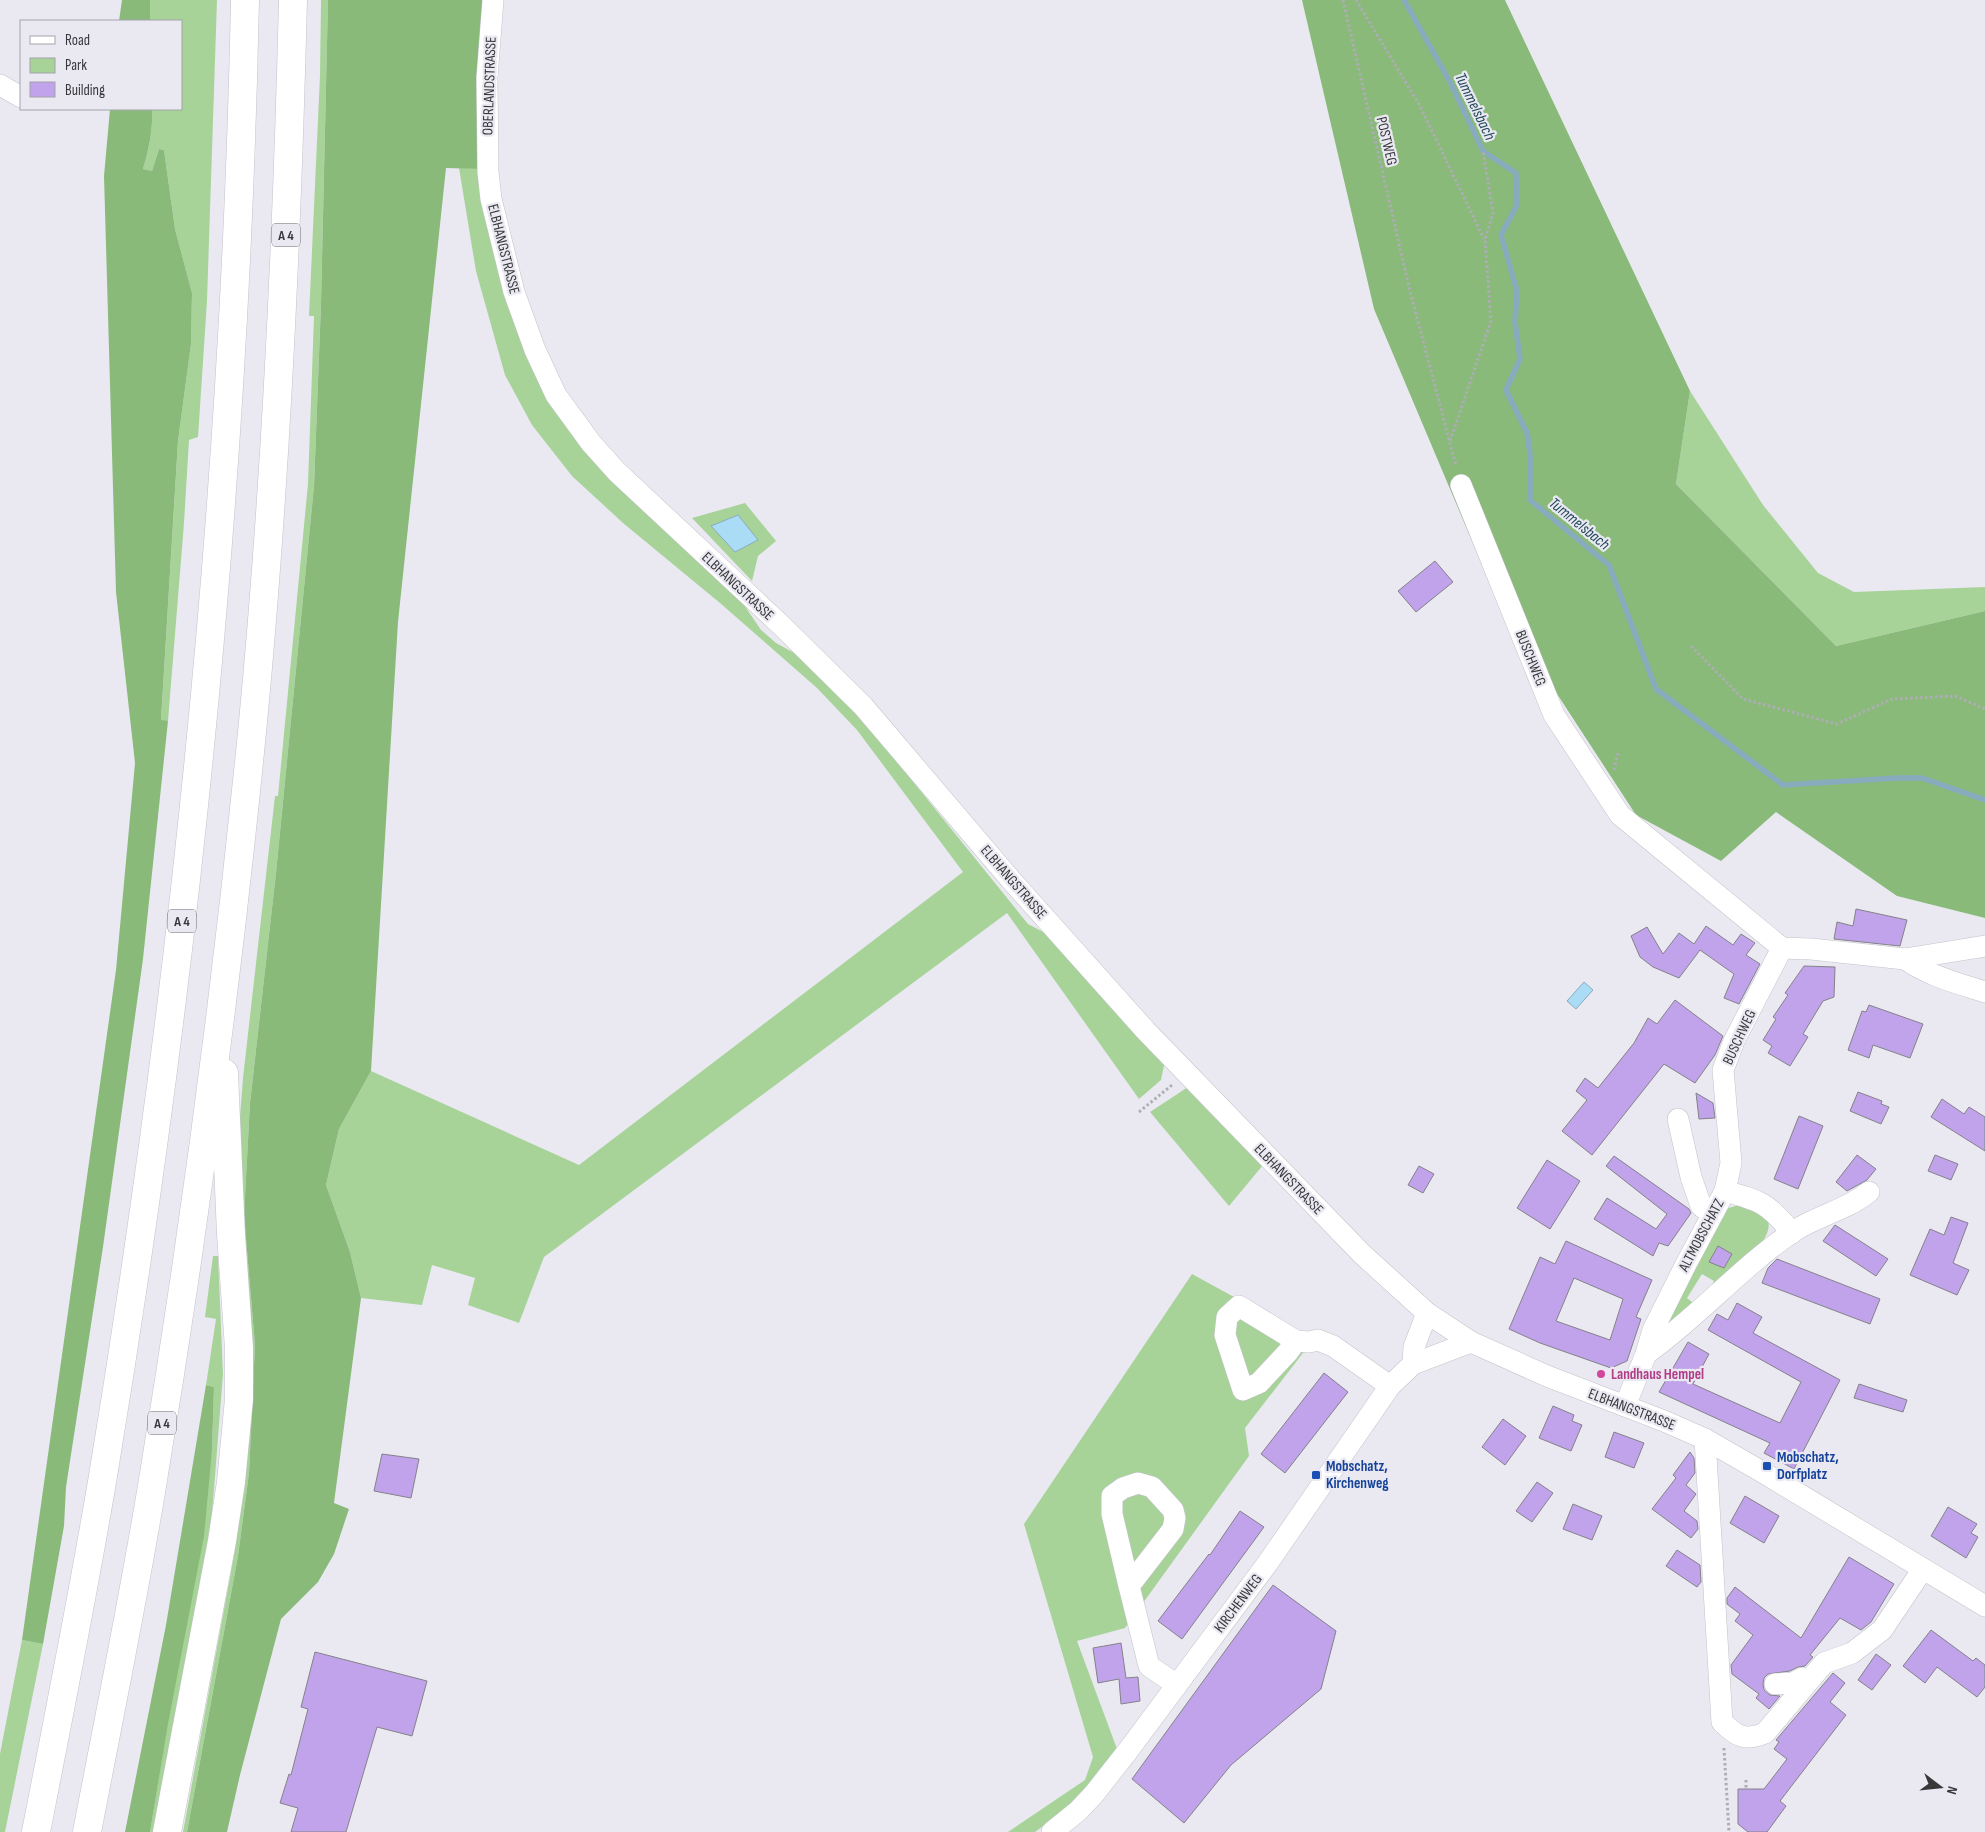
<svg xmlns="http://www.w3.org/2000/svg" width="1985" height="1832" font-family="'Sofia Sans Condensed',sans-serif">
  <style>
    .green { fill: #a7d399 }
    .forest { fill: #89ba7a }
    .water { fill: #aadcf6; stroke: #88abbe }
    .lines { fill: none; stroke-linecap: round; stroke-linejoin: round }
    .stream { stroke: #88abbe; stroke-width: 5.5 }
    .building { fill: #c0a3ea; stroke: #848289; fill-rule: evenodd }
    .minor-casing { stroke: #c3c2ca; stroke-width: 22 }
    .highway-casing { stroke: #c3c2ca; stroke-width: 29 }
    .path { stroke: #adadb4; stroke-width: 3; stroke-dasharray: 2.5 2.5; stroke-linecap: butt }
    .minor { stroke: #fff; stroke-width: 21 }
    .highway { stroke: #fff; stroke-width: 28 }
    .hotel-dot { fill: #d1479c; stroke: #eae9f2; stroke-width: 2 }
    .transit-dot { fill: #1a4fb4; stroke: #eae9f2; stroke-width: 2 }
    .labels { text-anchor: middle; stroke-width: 4.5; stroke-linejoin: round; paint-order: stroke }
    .shield { fill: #eae9f2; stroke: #6d6d72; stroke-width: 1 }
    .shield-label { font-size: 14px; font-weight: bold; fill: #38383b }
    .street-label { font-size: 15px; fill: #38383b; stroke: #eae9f2 }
    .hotel-label { font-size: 15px; font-weight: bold; fill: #b23c85; stroke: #eae9f2; text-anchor: start }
    .transit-label { font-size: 15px; font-weight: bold; fill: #164399; stroke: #eae9f2; text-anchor: start }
    .water-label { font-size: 16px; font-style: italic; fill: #21485a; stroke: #eae9f2 }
  </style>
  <rect width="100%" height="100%" fill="#eae9f2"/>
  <g class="green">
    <path d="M150,0h67l-10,301 -9,136 -9,3 -5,83 -16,198h-7l17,-280 13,-97 1,-51 -17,-64 -11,-79 -5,-1 -7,22 -9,-2c6,-20 10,-39 9,-60h29v-88h-31z"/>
    <path d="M321,0h7l-7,303 -7,183 -38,387 -26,230 -6,112 11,130 -6,128 -11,83 -51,276h-4l52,-282 9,-70 -5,-351 4,-51 32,-282h3l30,-312 6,-168h-5l11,-240z"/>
    <path d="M459,168l20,1 51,192 210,238 21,31 15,13 22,12 66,66 164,203 21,11 116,126 -4,19 -22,19 -132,-186 -463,344 -25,66 -51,-18 7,-27 -43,-13 -10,40 -61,-7 -11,-46 -24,-67 13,-56 32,-58 208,94 384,-293 -106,-142 -40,-42 -97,-85 -97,-80 -51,-47 -40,-51 -27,-50 -29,-104z"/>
    <path d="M1690,391l73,114 55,68 36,19 131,-5v24l-149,35 -160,-162z"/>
    <path d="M745,503l31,38 -18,15 -6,25 -60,-63z"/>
    <path d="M1188,1087l75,78 -34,41 -79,-94z"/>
    <path d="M1741,1204c6,3 17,5 22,9 25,22 -39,65 -54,78l5,-10 -12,-7 -15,24 10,8 -31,28v-12l60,-113z"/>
    <path d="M213,1256h5l5,118 -13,166 -55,292h-5l62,-382 2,-63 -8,-2 10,-66 -11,-2z"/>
    <path d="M1192,1274l121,66 -68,88 4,28 -124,172 -48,13 40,108 -28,37 -28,27 -26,19h-27l77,-52 8,-23 -69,-233z"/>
    <path d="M22,1640l21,4 -38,188h-5v-78z"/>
  </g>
  <g class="forest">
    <path d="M122,0h28v21h-31z"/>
    <path d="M328,0h158l-7,169 -33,-1 -48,454 -27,449 -32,58 -13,56 24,67 11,46 -27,205 15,6 -15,45 -16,28 -37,37 -41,156 -13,57h-40l51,-276 11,-83 6,-128 -11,-130 6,-112 26,-230 38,-387 7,-183z"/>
    <path d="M1302,0h203l185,391 -14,93 160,162 149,-35v307l-88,-22 -121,-84 -55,49 -85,-46 -137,-210 -125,-296z"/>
    <path d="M110,109h42c1,21 -3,40 -9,60l9,2 7,-22 5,1 11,79 17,64 -1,51 -13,97 -17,279 7,1 -25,238 -40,288 -37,240 -2,39 -21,118 -21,-4 94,-670 19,-207 -19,-171 -12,-416z"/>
    <path d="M206,1385l8,2 -2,63 -8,86 -36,188 -18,108h-25l41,-207z"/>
  </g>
  <g class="water">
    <path d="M738,515l20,25 -23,12 -24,-26z"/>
    <path d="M1584,982l9,8 -17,19 -9,-8z"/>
  </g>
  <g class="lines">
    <path class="stream" d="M1404,0l47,84 32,67 33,22 1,32 -16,30 16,56 -2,31 5,37 -14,31 21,43 3,20v47l79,65 47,124 127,96 114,-7h25l63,22"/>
  </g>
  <g class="building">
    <path d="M1435,561l18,21 -37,30 -18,-21z"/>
    <path d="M1856,909l51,11 -7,26 -66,-7 3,-17 16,4z"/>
    <path d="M1706,926l27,19 8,-11 14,9 -9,12 14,9 -21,40 -15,-6 10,-24 -34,-24 -21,28 -26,-11 -13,-10 -9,-21 16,-9 16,27 16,-21 15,11z"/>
    <path d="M1804,966l31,1 -1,30 -11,4 -20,33 5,3 -18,29 -22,-13 4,-7 -9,-6 13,-21 -3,-2 15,-22 -3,-2z"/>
    <path d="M1675,1000l48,36 -8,19 -20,28 -31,-19 -72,91 -30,-24 25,-31 -11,-9 9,-13 13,10 36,-45 14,-25 9,6z"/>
    <path d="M1869,1005l54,19 -13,34 -37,-13 -4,13 -21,-8 14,-39 4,1z"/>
    <path d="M1858,1092l24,9 -1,3 8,3 -8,17 -31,-13z"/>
    <path d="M1696,1093l17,10 2,15 -16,1z"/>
    <path d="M1942,1099l22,15 5,-7 16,10v34l-54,-34z"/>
    <path d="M1799,1116l24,10 -25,63 -24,-10z"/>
    <path d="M1857,1155l19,14 -9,11 -20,11 -11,-9z"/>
    <path d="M1935,1155l23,9 -7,16 -23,-9z"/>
    <path d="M1614,1156l75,53 2,4 -23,33 -9,-3 -6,13 -59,-37 13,-21 49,31 11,-15 -61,-48z"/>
    <path d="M1547,1160l33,21 -30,48 -33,-21z"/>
    <path d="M1419,1166l15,8 -11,19 -15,-8z"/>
    <path d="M1951,1217l17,6 -15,40 16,7 -12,25 -47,-20 20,-46 14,6z"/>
    <path d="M1835,1225l53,34 -12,17 -53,-35z"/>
    <path d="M1566,1241l86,39 -16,37 5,2 -14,42 -16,7 -71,-25 -31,-14 31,-72 15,7zM1574,1278l49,21 -13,41 -54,-19z"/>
    <path d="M1718,1246l14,8 -8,14 -15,-6z"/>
    <path d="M1777,1259l103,40 -10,25 -108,-41 6,-15z"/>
    <path d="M1737,1303l25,14 -9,16 87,47 -46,89 -30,-16 6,-10 -111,-51 29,-50 21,12 -16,30 87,39 21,-41 -93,-52 9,-16 11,6z"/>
    <path d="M1324,1373l24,19 -63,81 -24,-19z"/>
    <path d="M1859,1384l48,16 -4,12 -49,-14z"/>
    <path d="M1553,1406l21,9 -2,6 10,4 -11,26 -32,-13z"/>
    <path d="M1503,1419l23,17 -21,29 -23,-18z"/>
    <path d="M1614,1432l30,11 -10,25 -29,-11z"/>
    <path d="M1690,1452l4,6 1,15 -9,12 10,9 -12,17 13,10 1,8 -7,9 -39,-29 24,-31 -3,-3z"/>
    <path d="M382,1454l37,5 -8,39 -37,-7z"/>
    <path d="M1537,1482l16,11 -21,29 -16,-11z"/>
    <path d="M1745,1496l34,20 -15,27 -34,-20z"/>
    <path d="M1573,1504l29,12 -10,24 -29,-11z"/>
    <path d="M1948,1507l29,17 -6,9 7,4 -12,21 -35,-22z"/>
    <path d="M1240,1511l24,16 -82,112 -24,-18 51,-67 1,1z"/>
    <path d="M1677,1550l23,15 1,17 -4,5 -31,-21z"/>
    <path d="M1849,1557l45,27 -23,38 -10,8 -21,-12 -30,37 3,2 -8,9 -7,1 -8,4 -22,3 -4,4 -1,6 1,6 6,5 10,1 -11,13 -13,-11 3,-4 -27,-20 -1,-9 22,-30 -18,-14 5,-7 -13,-10v-6l8,-11 66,51z"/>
    <path d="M1273,1585l63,46 -15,58 -90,76 -47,58 -52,-44z"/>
    <path d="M1931,1630l42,31 3,-3 9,7v22l-8,10 -40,-30 -12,16 -22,-17z"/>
    <path d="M1121,1643l5,35 12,-1 2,24 -19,3 -2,-25 -21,4 -5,-35z"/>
    <path d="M315,1652l112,29 -15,55 -35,-9 -31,105h-55l7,-24 -18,-5 9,-29 2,1 17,-66 -7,-2z"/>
    <path d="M1876,1654l15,11 -19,25 -14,-10z"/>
    <path d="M1833,1673l12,10 -15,19 16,13 -66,86 6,5 -19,26h-19l-10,-8v-35h26l23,-30 -13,-10 5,-7 -3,-2z"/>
  </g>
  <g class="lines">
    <g class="minor-casing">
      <g id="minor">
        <path d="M493,0l-6,78 1,94 3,27 23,93 21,58 21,45 35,48 26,29 165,154 81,80 148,174 135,151 216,223 65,59 44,29 76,34 117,45 41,18 59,34 221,133"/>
        <path d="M0,85l21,12"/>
        <path d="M1461,485l93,230 66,100 162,133 29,1 94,10 80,-13"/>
        <path d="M1905,959c24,17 52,24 80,33"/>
        <path d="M1678,1119l13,58 10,29 11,8"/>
        <path d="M1725,1191c36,10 43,12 67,42"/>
        <path d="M1296,1341l-8,11 -29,31 -16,7 -18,-55 2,-18 12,-11 57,35 13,1 9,-2 15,6 57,40"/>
        <path d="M1646,1354c51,-36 93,-85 145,-121 24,-17 54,-22 78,-41"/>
        <path d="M1413,1364l1,-17 13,-34"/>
        <path d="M1625,1406l21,-52 7,-24 32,-64 40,-75 6,-28 -8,-93 11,-29 48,-93"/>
        <path d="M1705,1439l17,283c15,15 23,19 43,11l59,-70 28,-10 30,-23 41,-61"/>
        <path d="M1129,1586l-17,-72v-18l11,-8 15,-5 14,4 21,23 2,8 -2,11 -44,57 20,80 28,19"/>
        <path d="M1775,1684l18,-1 10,-5"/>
        <path d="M1052,1832l26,-21 16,-17 33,-42 140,-188 123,-178 23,-22 58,-22"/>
      </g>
    </g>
    <g class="highway-casing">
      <g id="highway">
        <path d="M36,1832c23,-118 47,-237 67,-356 81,-488 132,-981 142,-1476"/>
        <path d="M87,1832c22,-115 46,-231 65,-346 42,-253 76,-508 101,-764 23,-240 34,-481 40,-722"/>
        <path d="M167,1832l55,-291 9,-59 8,-83v-51l-8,-114 -7,-161"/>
      </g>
    </g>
    <g class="path">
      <path d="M1343,0l66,287 47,179"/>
      <path d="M1356,0l64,106 64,133"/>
      <path d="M1450,441l41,-120 -6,-81 8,-27 -10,-62"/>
      <path d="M1691,646l52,53 94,25 55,-25 63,-3 30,13"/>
      <path d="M1614,770l4,-17"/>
      <path d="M1139,1112l33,-27"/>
      <path d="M1724,1748l5,84"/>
      <path d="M1746,1780v9"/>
    </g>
    <use href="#minor" class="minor"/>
    <use href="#highway" class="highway"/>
  </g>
  <circle class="hotel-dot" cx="1601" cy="1374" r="5"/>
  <g class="transit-dot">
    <rect x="1762" y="1461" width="10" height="10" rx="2.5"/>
    <rect x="1311" y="1470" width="10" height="10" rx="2.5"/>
  </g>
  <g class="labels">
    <g class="shield">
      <rect x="272" y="223.5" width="28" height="23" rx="4"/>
      <rect x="168" y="909.5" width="28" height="23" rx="4"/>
      <rect x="148" y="1411.5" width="28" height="23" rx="4"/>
    </g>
    <g class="shield-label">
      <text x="286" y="240">A 4</text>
      <text x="182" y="926">A 4</text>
      <text x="162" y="1428">A 4</text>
    </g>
    <g class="street-label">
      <text transform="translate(489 86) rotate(-88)" y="5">OBERLANDSTRASSE</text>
      <text transform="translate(1387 141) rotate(77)" y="5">POSTWEG</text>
      <text transform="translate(504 249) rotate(76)" y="5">ELBHANGSTRASSE</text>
      <text transform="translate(738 586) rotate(43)" y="5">ELBHANGSTRASSE</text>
      <text transform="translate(1531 658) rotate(68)" y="5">BUSCHWEG</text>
      <text transform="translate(1014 882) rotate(49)" y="5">ELBHANGSTRASSE</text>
      <text transform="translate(1739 1037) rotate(-65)" y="5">BUSCHWEG</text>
      <text transform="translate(1289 1179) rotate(46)" y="5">ELBHANGSTRASSE</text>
      <text transform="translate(1701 1235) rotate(-62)" y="5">ALTMOBSCHATZ</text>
      <text transform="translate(1632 1409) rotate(21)" y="5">ELBHANGSTRASSE</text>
      <text transform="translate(1238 1603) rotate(-53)" y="5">KIRCHENWEG</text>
    </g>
    <g class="hotel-label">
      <text x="1611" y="1379">Landhaus Hempel</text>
    </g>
    <g class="transit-label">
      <text x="1777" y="1462">Mobschatz,<tspan x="1777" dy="17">Dorfplatz</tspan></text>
      <text x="1326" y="1471">Mobschatz,<tspan x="1326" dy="17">Kirchenweg</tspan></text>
    </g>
    <g class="water-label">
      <text transform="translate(1476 106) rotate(64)" y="6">Tummelsbach</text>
      <text transform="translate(1580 523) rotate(39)" y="6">Tummelsbach</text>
    </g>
  </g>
  <rect x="20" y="20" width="162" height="90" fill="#eae9f2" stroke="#a3a2a9"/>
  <rect x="30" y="36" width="25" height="8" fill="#ffffff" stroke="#a3a2a9"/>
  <text x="65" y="45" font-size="15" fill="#38383b">Road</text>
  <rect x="30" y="58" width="25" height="15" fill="#a7d399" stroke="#a3a2a9"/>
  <text x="65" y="70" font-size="15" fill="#38383b">Park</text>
  <rect x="30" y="82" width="25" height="15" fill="#c0a3ea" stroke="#a3a2a9"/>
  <text x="65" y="95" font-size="15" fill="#38383b">Building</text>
  <g transform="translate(1940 1787) rotate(106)" stroke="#eae9f2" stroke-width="4" paint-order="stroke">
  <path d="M0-4L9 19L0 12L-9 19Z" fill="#38383b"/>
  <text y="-8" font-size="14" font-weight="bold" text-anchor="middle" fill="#38383b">N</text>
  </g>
</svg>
